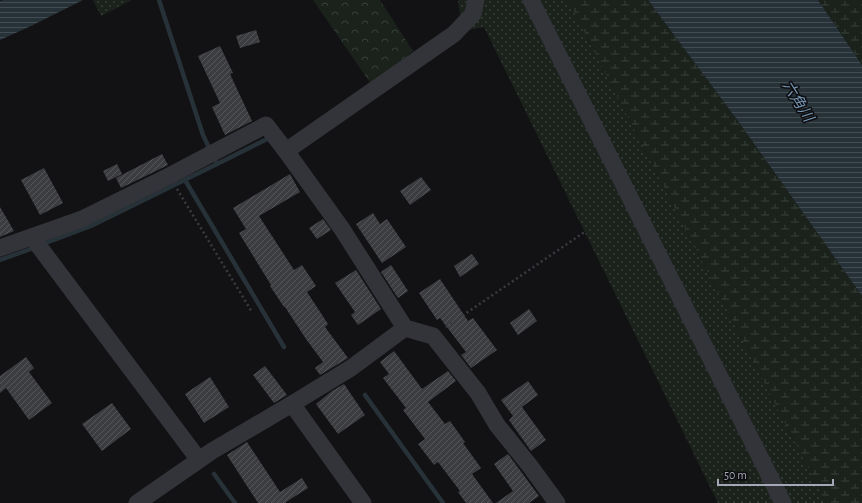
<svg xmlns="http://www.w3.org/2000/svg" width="862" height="503" font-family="'Alegreya Sans','Noto Sans JP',sans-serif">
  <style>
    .grass { fill: url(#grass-dots) }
    .wetland { fill: url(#wetland-marsh) }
    .park { fill: url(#park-crowns) }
    .water { fill: url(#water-rules) }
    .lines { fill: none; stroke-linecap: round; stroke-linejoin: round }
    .stream { stroke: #273138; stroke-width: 4.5 }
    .building { fill: url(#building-hatch) }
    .path { stroke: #393b40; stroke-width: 2.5; stroke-dasharray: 2 3; stroke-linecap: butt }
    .minor { stroke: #333439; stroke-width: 17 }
    .labels { text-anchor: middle; stroke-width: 3; stroke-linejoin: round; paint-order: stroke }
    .water-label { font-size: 15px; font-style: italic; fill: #7696b4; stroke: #0d0d0f }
  </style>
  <defs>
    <pattern id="grass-dots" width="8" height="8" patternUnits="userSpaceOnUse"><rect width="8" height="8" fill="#1a221b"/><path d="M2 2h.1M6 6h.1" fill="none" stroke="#383f3a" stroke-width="1.8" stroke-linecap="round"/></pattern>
    <pattern id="wetland-marsh" width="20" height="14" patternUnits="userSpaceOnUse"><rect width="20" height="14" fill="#1a221b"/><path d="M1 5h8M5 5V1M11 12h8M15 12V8" fill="none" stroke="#383f3a"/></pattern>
    <pattern id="park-crowns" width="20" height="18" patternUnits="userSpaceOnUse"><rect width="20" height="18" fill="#1a221b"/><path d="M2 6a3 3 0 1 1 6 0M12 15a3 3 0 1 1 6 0" fill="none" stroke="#383f3a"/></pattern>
    <pattern id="water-rules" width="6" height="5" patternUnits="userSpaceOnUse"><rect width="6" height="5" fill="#273138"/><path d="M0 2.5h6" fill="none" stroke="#434c53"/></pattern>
    <pattern id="building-hatch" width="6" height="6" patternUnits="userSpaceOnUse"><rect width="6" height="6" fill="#3c3d41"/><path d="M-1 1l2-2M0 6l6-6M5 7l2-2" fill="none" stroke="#55565a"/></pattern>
  </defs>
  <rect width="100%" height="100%" fill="#121214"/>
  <g class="grass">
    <path d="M93,0h39l-31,16z"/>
    <path d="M458,0h110l258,503h-108l-234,-476 -22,4z"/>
  </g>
  <g class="wetland">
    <path d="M568,0h80l90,121 124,175v207h-36z"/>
    <path d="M818,0h44v65z"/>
  </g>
  <path class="park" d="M313,0h67l33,51 -42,33z"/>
  <g class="water">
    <path d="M3,0h80l-52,26 -31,14v-39z"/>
    <path d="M648,0h170l44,65v231l-124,-175z"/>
  </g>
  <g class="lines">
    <g class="stream">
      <path d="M159,0l44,135 7,15"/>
      <path d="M217,164l50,-25"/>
      <path d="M185,180l99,167"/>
      <path d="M43,244l48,-18 126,-62 -4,-7"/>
      <path d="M0,260l36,-13"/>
      <path d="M365,395l78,108"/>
      <path d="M214,474l21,29"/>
    </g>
  </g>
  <g class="building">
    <path d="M256,30l4,12 -20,6 -4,-12z"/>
    <path d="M220,46l13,27 -3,1 22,47 -27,14 -13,-28 8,-4 -22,-47z"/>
    <path d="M162,154l6,11 -47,23 -5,-10z"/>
    <path d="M117,164l5,10 -14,7 -5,-10z"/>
    <path d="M44,168l19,35 -23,12 -19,-35z"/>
    <path d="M290,174l10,18 -41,24 35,54 8,-5 14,21 -9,6 21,32 -3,3 23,31 -28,17 -5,-7 8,-6 -17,-23 -21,-32h-1l-14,-21 1,-1 -32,-52 7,-4 -13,-21z"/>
    <path d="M421,177l10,13 -21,15 -10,-14z"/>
    <path d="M0,207l14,24 -14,6z"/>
    <path d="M373,213l7,11 7,-5 19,28 -24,16 -26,-39z"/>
    <path d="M323,219l8,11 -14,9 -8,-11z"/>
    <path d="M472,254l7,10 -19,13 -6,-11z"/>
    <path d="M391,265l17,26 -10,7 -17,-26z"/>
    <path d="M356,270l25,39 -23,16 -7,-10 4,-3 -20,-29z"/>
    <path d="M440,279l28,42 5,-3 24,32 -26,18 -10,-13 5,-3 -26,-34 -3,2 -18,-27z"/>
    <path d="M529,309l8,12 -19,14 -8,-12z"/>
    <path d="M394,351l28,38 26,-18 8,10 -28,21 17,22 5,-3 15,21 -2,1 18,25 -9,6 21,29h-27l-8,-11 2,-1 -22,-29 -4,3 -16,-21 7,-5 -22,-29 3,-2 -23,-30 6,-4 -9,-12z"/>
    <path d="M26,357l8,11 -5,4 23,31 -23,17 -23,-32 -6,5v-17z"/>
    <path d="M265,366l22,29 -13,8 -21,-28z"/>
    <path d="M210,377l19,30 -25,16 -19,-29z"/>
    <path d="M528,381l10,14 -16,12 24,33 -15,11 -22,-31 4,-4 -12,-16z"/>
    <path d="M344,384l21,31 -27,19 -22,-30 16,-13z"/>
    <path d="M112,403l19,26 -29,22 -20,-27z"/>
    <path d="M247,442l33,50 22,-14 6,10 -22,14v1h-28l-31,-48z"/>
    <path d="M508,454l31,42 -10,7h-33l17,-12 -19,-27z"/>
  </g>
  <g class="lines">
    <g class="path">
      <path d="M177,189l75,123"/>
      <path d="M446,327l140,-96"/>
    </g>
    <g class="minor">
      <path d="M531,0l252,503"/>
      <path d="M286,151l168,-117 19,-20 3,-14"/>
      <path d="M32,237l167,223"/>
      <path d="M0,248l82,-29 87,-43 97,-51 20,26 56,78 63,99 28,8 45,57 19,32 33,41 27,37"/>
      <path d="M292,404l71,99"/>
      <path d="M137,503l75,-52 80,-47 59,-36 54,-40"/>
    </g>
  </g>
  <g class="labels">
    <g class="water-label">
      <text transform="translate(798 101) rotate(58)" y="5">六角川</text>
    </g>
  </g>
  <path d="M718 479v6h115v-6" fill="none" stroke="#a2a8b5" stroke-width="2"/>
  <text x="724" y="479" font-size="12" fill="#a2a8b5" stroke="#0d0d0f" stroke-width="3" paint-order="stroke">50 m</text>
</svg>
